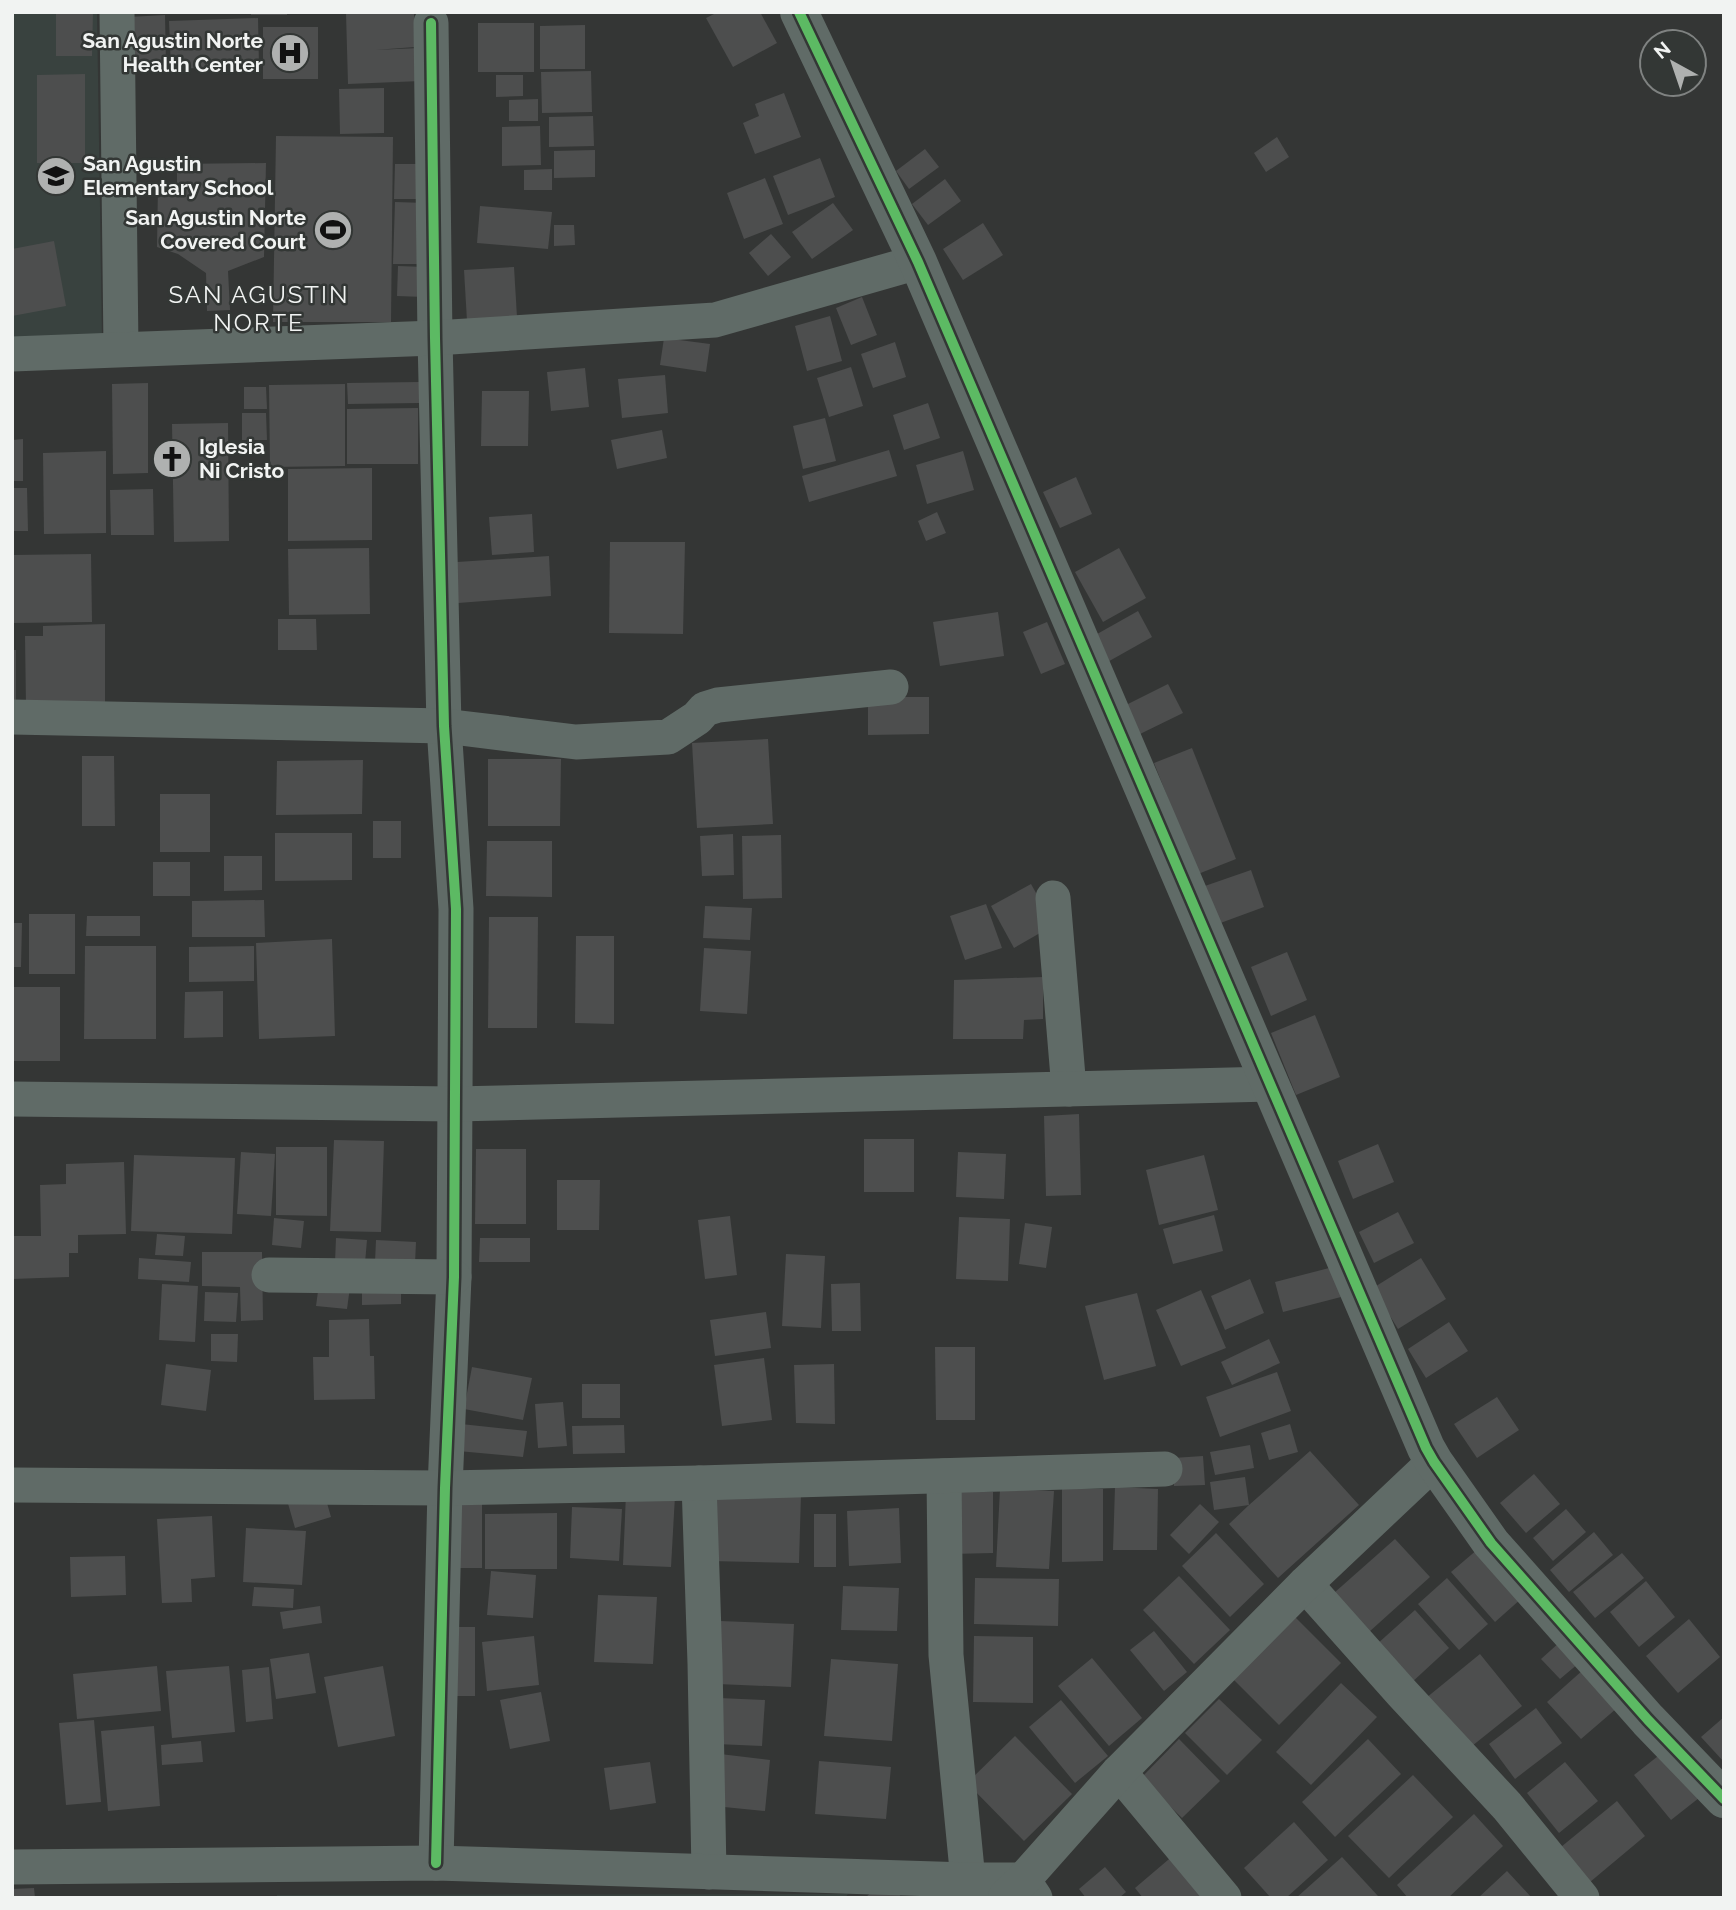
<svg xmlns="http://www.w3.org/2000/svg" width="1736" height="1910" font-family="Raleway,sans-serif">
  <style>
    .built { fill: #39423f }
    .building { fill: #4d4e4e }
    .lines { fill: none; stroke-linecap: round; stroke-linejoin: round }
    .minor { stroke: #606b67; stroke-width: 35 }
    .tertiary { stroke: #606b67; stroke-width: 38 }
    .cycleway-casing { stroke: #333735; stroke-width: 15 }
    .cycleway { stroke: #5cba63; stroke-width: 10 }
    .labels { text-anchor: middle; stroke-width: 5; stroke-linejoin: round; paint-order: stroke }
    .poi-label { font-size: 21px; font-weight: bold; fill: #f1f3f2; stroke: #333735; text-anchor: end }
    .quarter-label { font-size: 24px; letter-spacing: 2px; fill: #f1f3f2; stroke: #333735 }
  </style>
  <rect width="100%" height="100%" fill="#343635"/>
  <g class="built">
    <path d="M12,12h85l5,328 -90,3z"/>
    <path d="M848,1894l-3,4h-568v-3z"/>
  </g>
  <g class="building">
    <path d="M56,12h37l-1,44h-36z"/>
    <rect x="251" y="12" width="36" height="3"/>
    <path d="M414,12l1,35 -40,3 44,-2 2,33 -73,3 -2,-71z"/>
    <path d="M718,12h42l17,31 -44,24 -27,-49z"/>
    <path d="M165,15l1,50 -38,1v-49z"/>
    <path d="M258,18l1,48 -88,3 -2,-48z"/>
    <rect x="478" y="23" width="56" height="49"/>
    <path d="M585,25v44h-45v-43z"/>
    <rect x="263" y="27" width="55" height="52"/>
    <path d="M591,71l1,41 -50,1 -1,-41z"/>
    <path d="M85,74v89h-48v-88z"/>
    <path d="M496,75h27v21l-27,1z"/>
    <path d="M384,88v45l-44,1 -1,-45z"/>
    <path d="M784,93l17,44 -46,17 -12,-31 16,-7 -4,-12z"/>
    <path d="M538,99v22h-29v-21z"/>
    <path d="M593,116l1,30 -45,1v-30z"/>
    <path d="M540,126l1,39 -39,1v-39z"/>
    <path d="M276,136l117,1 -2,185h-118z"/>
    <path d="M1277,137l12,20 -23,15 -12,-19z"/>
    <path d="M925,149l14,18 -30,22 -13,-18z"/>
    <path d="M595,150v27l-41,1v-27z"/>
    <path d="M820,158l15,39 -47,18 -15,-39z"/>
    <path d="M266,163l-2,94 -36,14 2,39 -23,1 -1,-38 -28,-19 -21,-7 1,-63h19v-20z"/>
    <path d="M395,164h34v35h-35z"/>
    <path d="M552,169v21h-28v-20z"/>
    <path d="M765,178l18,46 -39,15 -17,-46z"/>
    <path d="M945,179l16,22 -33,24 -16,-21z"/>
    <path d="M395,202l31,1 -1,61h-32z"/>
    <path d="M833,203l20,27 -41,29 -20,-27z"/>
    <path d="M480,206l72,6 -4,37 -71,-6z"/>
    <path d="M983,223l20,32 -40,25 -20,-31z"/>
    <path d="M554,225h20l1,20 -21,1z"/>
    <path d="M771,234l20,23 -23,19 -19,-23z"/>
    <path d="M54,241l12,65 -54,10v-67z"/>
    <path d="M398,266l27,1 -1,30 -27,-1z"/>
    <path d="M514,267l3,50 -50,4 -3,-51z"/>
    <path d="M862,297l15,38 -26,10 -15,-37z"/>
    <path d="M830,316l12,45 -35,10 -12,-45z"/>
    <path d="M664,338l46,6 -4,28 -46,-7z"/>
    <path d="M895,342l11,35 -33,11 -12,-34z"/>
    <path d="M851,367l12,39 -34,11 -12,-39z"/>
    <path d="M585,368l4,39 -38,4 -4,-39z"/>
    <path d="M665,375l3,38 -46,5 -4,-39z"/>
    <path d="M419,382v21l-71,1 -1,-21z"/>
    <path d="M148,383v90l-35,1 -1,-90z"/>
    <path d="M345,384v82l-75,1 -1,-82z"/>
    <path d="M244,387h22l1,22h-23z"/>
    <path d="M482,391h47l-1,55h-47z"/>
    <path d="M928,403l12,35 -36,12 -11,-35z"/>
    <path d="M418,408v56h-71v-55z"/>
    <path d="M242,413h24l1,27h-25z"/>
    <path d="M825,418l11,43 -33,8 -10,-43z"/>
    <path d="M228,423l1,118 -55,1 -2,-118z"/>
    <path d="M662,430l5,28 -50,11 -6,-29z"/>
    <path d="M23,439v42h-11v-41z"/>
    <path d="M889,450l8,26 -88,26 -7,-26z"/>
    <path d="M106,451v82l-62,1 -1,-81z"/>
    <path d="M963,451l11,39 -47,14 -11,-39z"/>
    <path d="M372,468v72l-84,1v-72z"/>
    <path d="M1076,477l16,37 -32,14 -17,-36z"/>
    <path d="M12,488h15l1,43h-16z"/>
    <path d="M153,489l1,46h-43l-1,-45z"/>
    <path d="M937,512l9,21 -20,8 -8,-20z"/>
    <path d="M532,514l2,38 -42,3 -3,-38z"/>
    <path d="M610,542h75l-2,92 -74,-1z"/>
    <path d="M369,548l1,66 -81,1 -1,-66z"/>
    <path d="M1119,548l27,50 -43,24 -28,-50z"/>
    <path d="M91,554l1,68 -80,1v-68z"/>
    <path d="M549,556l2,40 -106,8 -3,-41z"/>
    <path d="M1138,611l14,26 -48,27 -14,-26z"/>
    <path d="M998,612l6,44 -64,10 -7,-44z"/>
    <path d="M278,619h38l1,31h-39z"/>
    <path d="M1047,622l18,42 -24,10 -18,-42z"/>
    <path d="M105,624v81l-79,2 -1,-71h18v-10z"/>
    <rect x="12" y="650" width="4" height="55"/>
    <path d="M1168,684l15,29 -43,21 -14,-29z"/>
    <path d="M868,697h61v37l-61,1z"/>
    <path d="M768,739l5,85 -76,4 -5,-85z"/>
    <path d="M1192,748l44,111 -38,15 -44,-111z"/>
    <path d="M82,756h32l1,70h-33z"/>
    <path d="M488,759h73l-1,67h-72z"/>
    <path d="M363,760l-1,54 -86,1 1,-54z"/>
    <rect x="160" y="794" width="50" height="58"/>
    <rect x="373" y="821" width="28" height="37"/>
    <path d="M275,833h77v47l-77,1z"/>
    <path d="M733,834l1,41 -32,1 -2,-40z"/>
    <path d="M781,835l1,63 -39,1 -1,-63z"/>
    <path d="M487,841h65v56l-66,-1z"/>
    <path d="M224,856h38v34l-38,1z"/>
    <rect x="153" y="862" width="37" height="34"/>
    <path d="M1251,870l13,37 -49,18 -13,-38z"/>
    <path d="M1031,884l23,41 -40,23 -23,-42z"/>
    <path d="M264,900l1,37h-73v-36z"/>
    <path d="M986,904l16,44 -37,12 -15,-44z"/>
    <path d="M705,906l47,2 -2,32 -47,-2z"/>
    <rect x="29" y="914" width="46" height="60"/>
    <path d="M87,916h53v20h-54z"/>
    <path d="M489,917h49l-1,111h-49z"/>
    <path d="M12,923h10l-1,44h-9z"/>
    <path d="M576,936h38v88l-39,-1z"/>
    <path d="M332,939l3,97 -76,3 -3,-96z"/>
    <path d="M85,946h71v93h-72z"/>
    <path d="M254,946v35l-65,1v-35z"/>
    <path d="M704,948l47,3 -4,63 -47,-3z"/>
    <path d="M1287,952l20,48 -36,16 -20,-49z"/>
    <path d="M1043,977v42l-19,1 -1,19h-70l1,-59z"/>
    <rect x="12" y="987" width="48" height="74"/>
    <path d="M223,991v46l-39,1 1,-46z"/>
    <path d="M1315,1015l25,62 -44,18 -25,-62z"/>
    <path d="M1079,1114l2,81 -35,1 -2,-80z"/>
    <rect x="864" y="1139" width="50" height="53"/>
    <path d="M334,1140l50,1 -3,91 -51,-1z"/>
    <path d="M1378,1144l16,38 -41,17 -15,-38z"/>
    <path d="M276,1147h51v69l-51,-1z"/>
    <path d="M476,1149h50v75h-51z"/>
    <path d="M241,1152l34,2 -4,62 -34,-2z"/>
    <path d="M958,1152l48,2 -2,45 -48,-2z"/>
    <path d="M134,1155l101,3 -3,76 -101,-3z"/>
    <path d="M1204,1155l14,55 -59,15 -13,-55z"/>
    <path d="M124,1162l2,72 -48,1v18h-9v24l-57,2v-43h29l-1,-51 26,-1v-20z"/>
    <path d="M557,1180h43l-1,50h-42z"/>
    <path d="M1398,1212l16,31 -40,20 -15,-31z"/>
    <path d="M1214,1215l9,36 -50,13 -10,-35z"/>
    <path d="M730,1216l7,59 -32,4 -7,-59z"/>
    <path d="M959,1217l51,2 -2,62 -52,-2z"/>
    <path d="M274,1218l30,3 -3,27 -29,-3z"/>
    <path d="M1025,1223l27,4 -6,41 -27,-4z"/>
    <path d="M157,1234l28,2 -2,20 -28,-1z"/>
    <path d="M336,1238l31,2 -2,23 -30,-1z"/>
    <path d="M480,1238h50v24h-51z"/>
    <path d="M376,1240l40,2 -1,22 -40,-2z"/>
    <path d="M202,1252h60l1,68 -22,1 -1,-34 -38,-1z"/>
    <path d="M786,1254l39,2 -4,72 -39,-2z"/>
    <path d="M139,1258l52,4 -2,20 -51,-3z"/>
    <path d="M1421,1258l25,41 -48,30 -25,-41z"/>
    <path d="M1333,1267l8,30 -58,15 -8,-30z"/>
    <path d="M1250,1279l14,34 -39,17 -14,-34z"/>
    <path d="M401,1281v23l-39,1v-23z"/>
    <path d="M860,1283l1,48h-29l-1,-47z"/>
    <path d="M162,1284l36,2 -3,56 -36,-2z"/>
    <path d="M319,1284l31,3 -3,22 -31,-3z"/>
    <path d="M1201,1290l25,58 -45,18 -25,-56z"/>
    <path d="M205,1292l33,1 -2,29 -32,-1z"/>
    <path d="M1137,1293l19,73 -52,14 -19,-74z"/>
    <path d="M766,1312l5,36 -56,8 -5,-36z"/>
    <path d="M369,1319l1,37h4l1,43 -61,1 -1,-43h16v-37z"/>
    <path d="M1449,1322l19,29 -42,27 -18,-29z"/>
    <path d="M211,1334h27l-1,28 -26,-1z"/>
    <path d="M1269,1339l11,24 -48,22 -11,-23z"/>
    <path d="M935,1347h40v73h-39z"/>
    <path d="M764,1358l8,62 -50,6 -8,-61z"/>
    <path d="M166,1364l45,6 -5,41 -45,-6z"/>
    <path d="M834,1364l1,60 -39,-1 -2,-58z"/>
    <path d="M472,1367l60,11 -9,42 -59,-11z"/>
    <path d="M1277,1372l14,39 -71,26 -14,-40z"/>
    <rect x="582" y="1384" width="38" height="34"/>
    <path d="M1497,1397l22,33 -42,28 -23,-34z"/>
    <path d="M563,1402l4,44 -29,2 -3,-44z"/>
    <path d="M461,1424l66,7 -4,26 -65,-6z"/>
    <path d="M1290,1424l8,28 -29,8 -8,-27z"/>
    <path d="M624,1425l1,28 -52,1 -1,-28z"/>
    <path d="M1250,1445l4,23 -39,7 -5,-23z"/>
    <path d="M1310,1451l49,54 -81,73 -49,-54 20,-19 -35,5 -4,-28 35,-5 4,28z"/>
    <path d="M1203,1456l2,29 -31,1 -1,-28z"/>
    <path d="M1534,1474l26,30 -34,29 -26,-30z"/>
    <path d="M1115,1487l43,2 -1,61h-44z"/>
    <path d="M323,1489l8,28 -36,11 -8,-28z"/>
    <path d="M1000,1489l54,2 -5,78 -53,-2z"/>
    <path d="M1062,1489h41v72l-41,1z"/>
    <path d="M951,1492h42v61l-42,1z"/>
    <path d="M626,1493l49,3 -4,71 -48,-2z"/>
    <path d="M711,1493l90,1 -2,69 -89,-2z"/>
    <path d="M482,1501v67h-36v-66z"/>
    <path d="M1200,1504l19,18 -30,32 -19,-19z"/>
    <path d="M572,1507l50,2 -3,52 -49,-3z"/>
    <path d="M899,1508l2,55 -52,3 -2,-55z"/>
    <path d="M1566,1509l20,23 -33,29 -20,-23z"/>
    <path d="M557,1513v56h-72v-55z"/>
    <rect x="814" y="1514" width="22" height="53"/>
    <path d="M212,1516l3,61 -24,2 1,23 -30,1 -5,-84z"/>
    <path d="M246,1528l60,3 -4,54 -59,-3z"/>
    <path d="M1594,1532l19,23 -44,37 -19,-22z"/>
    <path d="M1216,1533l48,51 -34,33 -48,-51z"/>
    <path d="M1395,1539l35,38 -61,55 -35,-39z"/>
    <path d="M1478,1549l44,49 -27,24 -44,-50z"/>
    <path d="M1622,1553l22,25 -49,40 -22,-26z"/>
    <path d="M125,1556l1,39 -55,2 -1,-40z"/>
    <path d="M491,1571l45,4 -3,43 -46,-3z"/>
    <path d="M1179,1576l51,54 -36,34 -51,-54z"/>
    <path d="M975,1578l84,1 -1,47 -84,-2z"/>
    <path d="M1447,1578l41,46 -29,26 -41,-46z"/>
    <path d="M1646,1581l29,36 -36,30 -29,-35z"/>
    <path d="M843,1586l56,2 -2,43 -56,-1z"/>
    <path d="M254,1587l40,2 -1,19 -41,-2z"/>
    <path d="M598,1595l59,2 -4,67 -59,-2z"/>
    <path d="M320,1606l2,17 -39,6 -3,-17z"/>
    <path d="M1415,1610l34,38 -39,36 -34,-39z"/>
    <path d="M1291,1613l50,50 -62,62 -50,-50z"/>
    <path d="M1689,1619l31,38 -42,36 -32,-37z"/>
    <path d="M720,1621l74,3 -3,63 -74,-3z"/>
    <rect x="445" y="1627" width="30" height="69"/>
    <path d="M1154,1631l33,41 -23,19 -34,-41z"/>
    <path d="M534,1636l5,49 -52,6 -5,-49z"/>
    <path d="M974,1636l59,1v66l-60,-1z"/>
    <path d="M1560,1642l19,21 -19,16 -19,-20z"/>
    <path d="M309,1653l7,40 -40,6 -6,-40z"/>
    <path d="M1480,1654l42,52 -55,44 -41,-52z"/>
    <path d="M1092,1658l50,60 -33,28 -51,-60z"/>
    <path d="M831,1659l67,5 -6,77 -68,-5z"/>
    <path d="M157,1666l4,45 -84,8 -4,-45z"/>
    <path d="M229,1666l6,66 -63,6 -6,-67z"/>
    <path d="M383,1666l12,70 -57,11 -14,-70z"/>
    <path d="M269,1667l4,52 -27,3 -4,-52z"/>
    <path d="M1583,1670l34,38 -36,31 -34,-37z"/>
    <path d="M1341,1683l36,34 -66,68 -35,-33z"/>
    <path d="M541,1692l9,49 -40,8 -10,-49z"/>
    <path d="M719,1698l46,2 -3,46 -46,-2z"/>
    <path d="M1219,1699l43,41 -35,35 -42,-42z"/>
    <path d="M1061,1700l47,56 -33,27 -46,-56z"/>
    <path d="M1536,1708l26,35 -47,36 -26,-35z"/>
    <path d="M1724,1717v45l-23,-25z"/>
    <path d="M94,1720l7,82 -35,3 -7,-82z"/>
    <path d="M154,1726l6,80 -52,5 -7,-80z"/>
    <path d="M1015,1736l57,58 -48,47 -57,-58z"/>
    <path d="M1179,1739l41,42 -38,37 -41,-40z"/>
    <path d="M1368,1739l33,35 -66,63 -33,-35z"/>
    <path d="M201,1741l2,21 -41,3 -1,-20z"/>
    <path d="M1667,1749l37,45 -33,26 -37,-45z"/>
    <path d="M720,1754l50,6 -5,51 -51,-5z"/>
    <path d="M819,1761l72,6 -5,52 -71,-5z"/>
    <path d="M650,1762l6,41 -46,7 -6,-42z"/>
    <path d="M1565,1762l33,39 -39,32 -32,-40z"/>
    <path d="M1413,1775l40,42 -64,61 -41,-42z"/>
    <path d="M1617,1801l28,35 -55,46 -29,-35z"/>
    <path d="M1474,1814l29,32 -55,52h-40l-11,-13z"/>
    <path d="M1294,1822l34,38 -42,38h-15l-27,-30z"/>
    <path d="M1175,1854l37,44h-69l-8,-10z"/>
    <path d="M1342,1857l36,39 -2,2h-80z"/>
    <path d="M1105,1867l21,25 -7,6h-33l-7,-9z"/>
    <path d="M1507,1871l25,27h-54z"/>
    <path d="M886,1879l16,19h-37z"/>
    <path d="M34,1888l1,10h-23v-9z"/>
  </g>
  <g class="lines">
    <g class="minor">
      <path d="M117,12l4,337"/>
      <path d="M431,23l4,315 9,388 12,183 -2,368 -9,211 -9,375"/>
      <path d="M12,354l423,-16 280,-18 203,-58"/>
      <path d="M12,717l432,9 132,16 92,-5 29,-19 8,-9 13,-4 173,-18"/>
      <path d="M1053,898l16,191"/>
      <path d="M12,1099l443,5 816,-20"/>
      <path d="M269,1275l185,2"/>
      <path d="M944,1476l2,179 22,225"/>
      <path d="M699,1483l6,180 4,209"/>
      <path d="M12,1485l433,3 254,-5 466,-14"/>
      <path d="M1305,1584l97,109 105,113 75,92"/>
      <path d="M1119,1772l105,126"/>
      <path d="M12,1867l424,-4 532,17h55l12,18"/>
      <path d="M1006,1896l17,-16 96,-108 186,-188 129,-122"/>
    </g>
    <path class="tertiary" d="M799,12l119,250 508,1186 8,14 57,81 157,177 76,79"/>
    <g class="cycleway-casing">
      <g id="cycleway">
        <path d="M799,12l119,250 508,1186 8,14 57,81 157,177 76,79"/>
        <path d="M431,23l4,315 9,388 12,183 -2,368 -9,211 -9,375"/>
      </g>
    </g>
    <use href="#cycleway" class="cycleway"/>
  </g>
  <defs>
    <g id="hospital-disc" transform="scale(2.0125)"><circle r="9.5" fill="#afb1b0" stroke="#333735"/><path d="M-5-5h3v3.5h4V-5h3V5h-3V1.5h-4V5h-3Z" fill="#111"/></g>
    <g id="school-disc" transform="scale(2.0125)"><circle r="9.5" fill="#afb1b0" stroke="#333735"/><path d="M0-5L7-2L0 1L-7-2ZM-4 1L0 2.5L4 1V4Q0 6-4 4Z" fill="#111"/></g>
    <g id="stadium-disc" transform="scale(2.0125)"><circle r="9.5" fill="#afb1b0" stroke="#333735"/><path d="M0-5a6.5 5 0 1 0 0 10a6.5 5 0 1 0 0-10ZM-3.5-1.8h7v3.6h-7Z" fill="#111"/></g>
    <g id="church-disc" transform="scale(2.0125)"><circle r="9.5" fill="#afb1b0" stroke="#333735"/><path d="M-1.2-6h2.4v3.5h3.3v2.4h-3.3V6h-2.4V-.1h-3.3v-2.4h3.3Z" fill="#111"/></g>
  </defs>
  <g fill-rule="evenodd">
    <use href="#hospital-disc" x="290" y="53"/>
    <use href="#school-disc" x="56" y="176"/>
    <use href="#stadium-disc" x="333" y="230"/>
    <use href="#church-disc" x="172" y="459"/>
  </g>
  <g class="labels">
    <g class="poi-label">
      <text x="263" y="48">San Agustin Norte<tspan x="263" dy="24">Health Center</tspan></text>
      <text x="83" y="171" text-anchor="start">San Agustin<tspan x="83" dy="24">Elementary School</tspan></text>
      <text x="306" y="225">San Agustin Norte<tspan x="306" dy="24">Covered Court</tspan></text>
      <text x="199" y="454" text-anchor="start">Iglesia<tspan x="199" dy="24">Ni Cristo</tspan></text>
    </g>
    <g class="quarter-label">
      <text x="259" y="303">SAN AGUSTIN<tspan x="259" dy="28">NORTE</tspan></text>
    </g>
  </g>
  <rect width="1736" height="1910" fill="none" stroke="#f1f3f2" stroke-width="28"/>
  <g transform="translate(1673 63) rotate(320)"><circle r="33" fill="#333735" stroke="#7f8281" stroke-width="2"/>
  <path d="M0-5L12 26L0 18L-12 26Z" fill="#afb1b0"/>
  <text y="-10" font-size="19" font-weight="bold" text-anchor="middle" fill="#f1f3f2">N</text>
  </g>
</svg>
